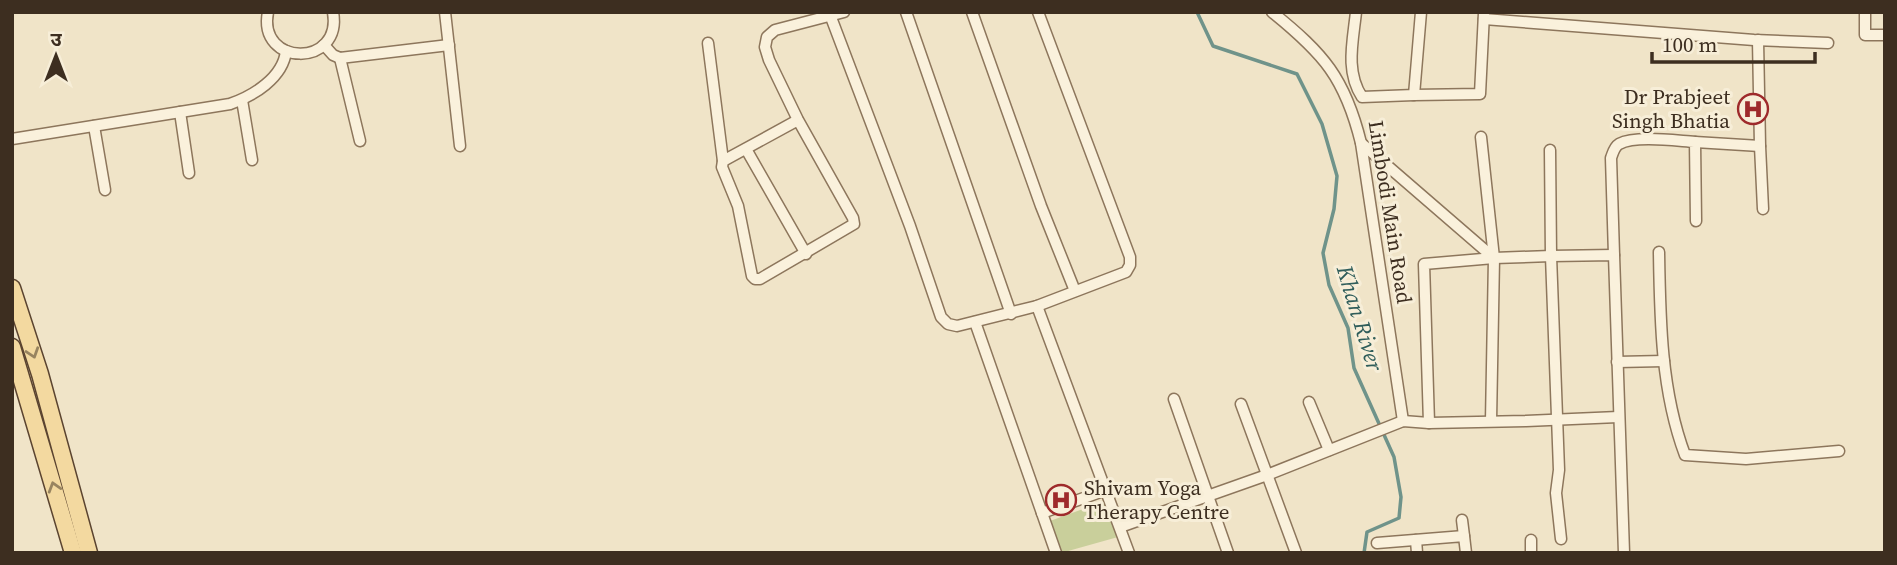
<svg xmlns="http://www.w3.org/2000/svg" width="1897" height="565" font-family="'Source Serif 4','Noto Sans Devanagari',serif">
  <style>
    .green { fill: #c9cf9b }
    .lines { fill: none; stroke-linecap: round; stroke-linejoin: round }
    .stream { stroke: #6f938a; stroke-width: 3.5 }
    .minor-casing { stroke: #8d765c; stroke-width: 13 }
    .primary-casing { stroke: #5b4430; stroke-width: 19 }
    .minor { stroke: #faf1dc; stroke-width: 10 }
    .primary { stroke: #f3d9a0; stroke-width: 16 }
    .oneway { stroke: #988460 }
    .labels { text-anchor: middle; stroke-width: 6; stroke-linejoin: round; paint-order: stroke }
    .poi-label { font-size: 21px; fill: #3d2e20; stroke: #f7eed8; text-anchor: end }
    .street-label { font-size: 21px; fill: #3d2e20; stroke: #f7eed8 }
    .water-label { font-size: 23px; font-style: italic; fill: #2f5d5a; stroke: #f7eed8 }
  </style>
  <rect width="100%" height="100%" fill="#f0e4c8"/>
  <path class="green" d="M1105,501l13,36 -57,16 -11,-32z"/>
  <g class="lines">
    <path class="stream" d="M1197,12l16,34 84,28 25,50 15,52 -3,33 -11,44 6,32 19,43 6,40 40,89 7,40 -2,21 -32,14 -3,21"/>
    <g class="minor-casing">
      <g id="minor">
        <path d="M268,12c-11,55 75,56 65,0"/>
        <path d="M445,12l15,134"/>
        <path d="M829,12l81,214 31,91 7,7 9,2 80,-20 89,-34 4,-7v-8l-92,-245"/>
        <path d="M906,12l105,302"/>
        <path d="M972,12l69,194 34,85"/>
        <path d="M1272,12c52,42 73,66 89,131l42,278"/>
        <path d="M1356,12c-3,29 -11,59 6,85l52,-2 7,-83"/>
        <path d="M1865,12v23h20"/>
        <path d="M1484,19l270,21 74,3"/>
        <path d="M708,43l15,118"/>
        <path d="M324,45l9,10 7,3"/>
        <path d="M340,58l109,-13"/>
        <path d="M340,58l20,83"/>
        <path d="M1414,95l66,-1 4,-81"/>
        <path d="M242,100l10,60"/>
        <path d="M180,112l9,61"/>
        <path d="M798,120l-75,41 -1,6 16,39 14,70 3,3h5l94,-55 -1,-6 -55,-98 -29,-60 -4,-13 2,-10 8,-7 69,-18"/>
        <path d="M94,126l11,64"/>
        <path d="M1481,137l13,121 -3,163"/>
        <path d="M12,139l218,-35c23,-8 53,-26 56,-53"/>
        <path d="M1695,142l65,4 -2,-106"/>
        <path d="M1361,143l133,115"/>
        <path d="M1760,146l3,63"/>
        <path d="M746,149l60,105"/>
        <path d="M1550,150l1,106 63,-1 10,298"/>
        <path d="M1659,252c1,68 2,139 26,203l61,4 93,-8"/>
        <path d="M1614,255l-3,-97c2,-5 3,-11 8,-14 17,-9 58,-3 76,-2l1,79"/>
        <path d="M1037,306l92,247"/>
        <path d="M975,322l81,231"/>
        <path d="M1617,362l47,-1"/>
        <path d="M1174,399l54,154"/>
        <path d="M1309,402l20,48"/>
        <path d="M1241,404l55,149"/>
        <path d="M1429,423l-5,-159 70,-6 57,-2 8,214 -3,23 5,46"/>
        <path d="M1042,513l64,-23"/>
        <path d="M1462,520l2,16"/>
        <path d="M1120,527l147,-52 136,-54 26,2 97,-2 92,-4"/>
        <path d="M1416,540l1,13"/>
        <path d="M1531,540v13"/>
        <path d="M1377,543l87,-7 2,17"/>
      </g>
    </g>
    <g class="primary-casing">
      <g id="primary">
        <path d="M12,288l28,86 49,179"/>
        <path d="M12,347l61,206"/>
      </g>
    </g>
    <use href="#minor" class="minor"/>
    <use href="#primary" class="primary"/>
  </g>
  <defs><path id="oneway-chevron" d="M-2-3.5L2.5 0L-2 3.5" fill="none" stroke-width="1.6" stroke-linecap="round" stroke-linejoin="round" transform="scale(1.75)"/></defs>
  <g class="oneway">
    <use href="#oneway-chevron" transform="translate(33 353) rotate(72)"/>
    <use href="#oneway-chevron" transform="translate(54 487) rotate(-107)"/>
  </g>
  <defs>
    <g id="hospital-ring" transform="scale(1.575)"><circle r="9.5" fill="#f7eed8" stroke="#9e2a2b" stroke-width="1.5"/><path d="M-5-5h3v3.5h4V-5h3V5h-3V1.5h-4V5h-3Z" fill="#9e2a2b"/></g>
  </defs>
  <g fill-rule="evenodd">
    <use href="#hospital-ring" x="1753" y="109"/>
    <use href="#hospital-ring" x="1061" y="500"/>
  </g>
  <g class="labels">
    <g class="poi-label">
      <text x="1730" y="104">Dr Prabjeet<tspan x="1730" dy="24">Singh Bhatia</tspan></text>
      <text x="1084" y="495" text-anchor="start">Shivam Yoga<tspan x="1084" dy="24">Therapy Centre</tspan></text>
    </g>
    <g class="street-label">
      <text transform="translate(1390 212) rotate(81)" y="7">Limbodi Main Road</text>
    </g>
    <g class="water-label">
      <text transform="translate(1360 318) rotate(73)" y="8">Khan River</text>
    </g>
  </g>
  <rect width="1897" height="565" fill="none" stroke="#3d2e20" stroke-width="28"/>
  <g transform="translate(56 56)" stroke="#f7eed8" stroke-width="5" paint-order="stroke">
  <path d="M0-5L12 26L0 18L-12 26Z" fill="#3d2e20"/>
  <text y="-10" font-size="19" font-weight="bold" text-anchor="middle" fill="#3d2e20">उ</text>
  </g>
  <path d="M1652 52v10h163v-10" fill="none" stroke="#3d2e20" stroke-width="3.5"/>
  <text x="1662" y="52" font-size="21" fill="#3d2e20" stroke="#f7eed8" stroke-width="5" paint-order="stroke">100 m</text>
</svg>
